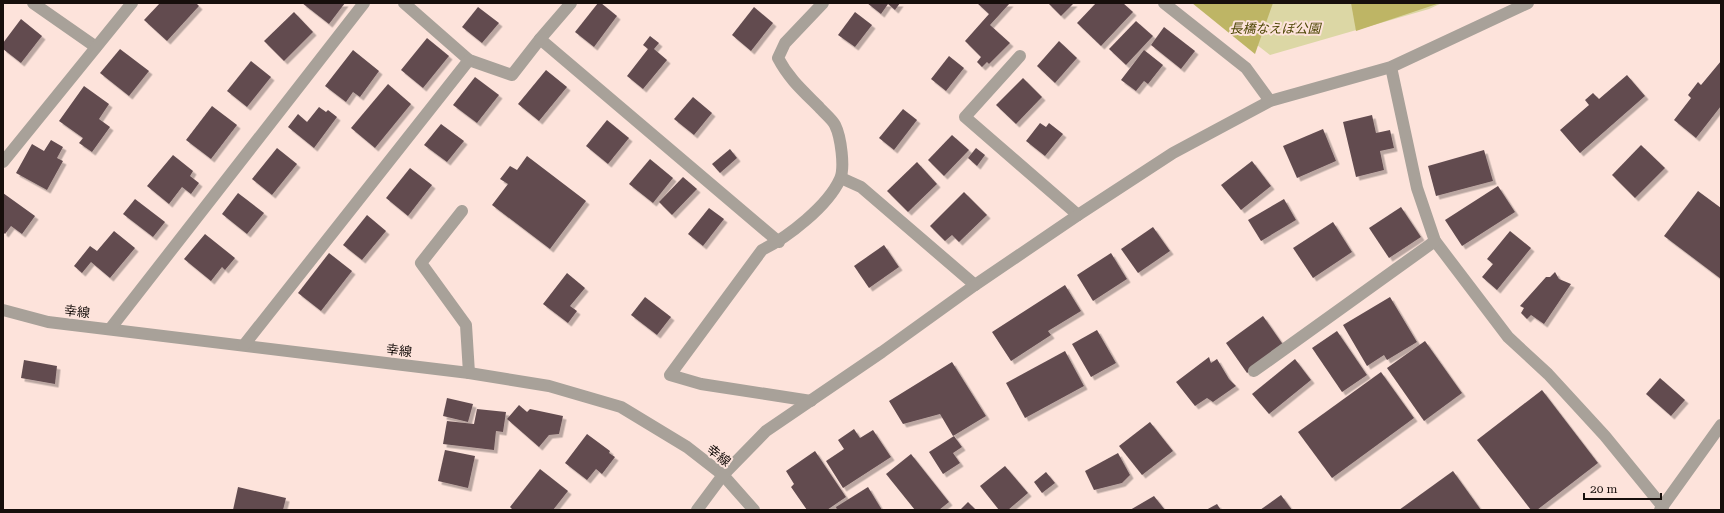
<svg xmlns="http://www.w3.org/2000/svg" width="1724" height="513" font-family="'Roboto Serif','Noto Sans JP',serif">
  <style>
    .green { fill: #dcd7a5 }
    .forest { fill: #beb565 }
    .building { fill: #624c50; filter: url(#shadow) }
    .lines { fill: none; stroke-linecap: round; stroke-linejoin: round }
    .minor { stroke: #a8a199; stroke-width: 12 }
    .labels { text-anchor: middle; stroke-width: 4; stroke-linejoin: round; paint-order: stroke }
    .park-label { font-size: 13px; font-style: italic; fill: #4f4807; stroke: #fde3db }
    .street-label { font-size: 13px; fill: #170f0c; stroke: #fde3db }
  </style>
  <defs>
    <filter id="shadow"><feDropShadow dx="3.5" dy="3.5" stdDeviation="0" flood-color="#0004"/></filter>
  </defs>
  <rect width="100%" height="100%" fill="#fde3db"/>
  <path class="green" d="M1203,3h239l-13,6 -159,46z"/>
  <g class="forest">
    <path d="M1192,3h81l-18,51z"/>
    <path d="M1351,3h89l-84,28z"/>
  </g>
  <g class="building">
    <path d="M160,3h36l3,3 -32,35 -23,-21z"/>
    <path d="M302,3h43l-16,21z"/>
    <path d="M598,3h3l16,13 -23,31 -19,-15z"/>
    <path d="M867,3h33l-5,7 -7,-6 -7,10z"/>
    <path d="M977,3h33l-20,22 20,18 -21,21 -2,-2 -5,5 -5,-5 4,-5 -16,-16 24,-27z"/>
    <path d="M1048,3h26l-13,13z"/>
    <path d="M1096,3h27l10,9 -32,34 -24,-23z"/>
    <path d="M478,7l21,16 -17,20 -20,-16z"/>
    <path d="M754,7l19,16 -22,28 -19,-16z"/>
    <path d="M294,12l19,20 -29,29 -20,-20z"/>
    <path d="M855,12l17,13 -17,22 -17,-12z"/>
    <path d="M21,19l21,17 -21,27 -18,-14v-6z"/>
    <path d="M1136,21l17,15 -27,29 -17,-16z"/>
    <path d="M1164,27l31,24 -14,18 -30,-24z"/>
    <path d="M650,36l9,7 -5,6 13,11 -24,29 -16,-13 21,-27 -5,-4z"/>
    <path d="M427,38l22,18 -26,32 -22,-18z"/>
    <path d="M1059,41l18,17 -22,25 -18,-17z"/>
    <path d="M120,49l29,22 -20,25 -29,-23z"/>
    <path d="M353,50l26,21 -19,26 -7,-5 -7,10 -21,-16z"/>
    <path d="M1144,50l19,15 -15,19 -4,-3 -8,10 -15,-11z"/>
    <path d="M949,56l15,12 -18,23 -15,-12z"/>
    <path d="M251,61l20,16 -24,30 -20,-16z"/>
    <path d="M1721,61v45l-25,32 -22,-18 17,-22 -3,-3 10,-13 3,3z"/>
    <path d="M546,70l21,17 -28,34 -21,-17z"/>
    <path d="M1627,75l18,21 -65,57 -20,-23 29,-25 -4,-5 8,-7 6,6z"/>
    <path d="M475,77l24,18 -22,28 -24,-18z"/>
    <path d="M1023,78l19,19 -26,27 -20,-19z"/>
    <path d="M388,84l23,20 -36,44 -24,-20z"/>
    <path d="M84,86l25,18 -10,15 11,8 -18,25 -13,-9 4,-5 -24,-17z"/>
    <path d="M693,97l19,16 -18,22 -20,-16z"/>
    <path d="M212,106l25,19 -26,34 -25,-19z"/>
    <path d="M319,107l7,5 2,-2 9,7 -23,31 -26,-21 10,-13 9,8z"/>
    <path d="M903,109l14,11 -23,30 -15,-12z"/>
    <path d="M1372,115l4,18 14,-3 4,18 -14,3 4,19 -28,7 -13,-55z"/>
    <path d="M607,120l22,18 -21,26 -22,-18z"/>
    <path d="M1040,123l6,4 3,-4 14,11 -18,22 -19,-15z"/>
    <path d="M441,124l23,17 -17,21 -23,-17z"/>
    <path d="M1323,129l13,32 -39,17 -14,-32z"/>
    <path d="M952,135l17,15 -25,26 -16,-16z"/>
    <path d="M51,140l12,7 -6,11 6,3 -16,29 -31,-17 16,-29 12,7z"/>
    <path d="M1641,145l24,23 -30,30 -23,-23z"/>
    <path d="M277,148l20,16 -25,31 -20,-16z"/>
    <path d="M976,148l9,7 -8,11 -9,-8z"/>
    <path d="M730,149l7,9 -17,15 -8,-9z"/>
    <path d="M1484,150l9,31 -57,15 -8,-30z"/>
    <path d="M173,155l20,16 -3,5 9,7 -8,11 -9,-7 -13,17 -22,-18z"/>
    <path d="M527,156l59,45 -36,48 -58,-44 16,-21 -8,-5 10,-13 7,4z"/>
    <path d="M650,159l23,19 -20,25 -24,-19z"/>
    <path d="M1252,161l19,25 -30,24 -20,-25z"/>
    <path d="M917,162l20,22 -29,28 -21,-21z"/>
    <path d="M410,168l22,17 -24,31 -22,-18z"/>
    <path d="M683,177l14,12 -25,26 -13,-13z"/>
    <path d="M1498,186l17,26 -53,34 -17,-26z"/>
    <path d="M1698,191l23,17v71l-57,-43z"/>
    <path d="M964,192l23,23 -28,27 -7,-7 -7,6 -15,-15z"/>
    <path d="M3,193l32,23 -13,18 -11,-8 -6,8 -2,-2z"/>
    <path d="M238,193l26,20 -17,21 -25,-20z"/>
    <path d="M135,199l30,23 -12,15 -30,-23z"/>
    <path d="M1284,199l12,21 -35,21 -13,-21z"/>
    <path d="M1401,207l20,30 -32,21 -20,-30z"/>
    <path d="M709,208l15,11 -21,27 -15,-12z"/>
    <path d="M367,215l19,16 -24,29 -19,-15z"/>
    <path d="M1333,222l19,30 -39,26 -20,-30z"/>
    <path d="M1153,227l17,24 -32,22 -17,-24z"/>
    <path d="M114,231l21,17 -25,30 -19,-16 -9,11 -8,-7 16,-20 7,5z"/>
    <path d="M1510,231l21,17 -34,42 -15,-13 11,-13 -6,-5z"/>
    <path d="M205,234l30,24 -10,12 -3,-3 -11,14 -27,-22z"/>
    <path d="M884,245l15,22 -30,21 -15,-22z"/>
    <path d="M329,253l23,18 -31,40 -23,-18z"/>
    <path d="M1111,253l16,26 -34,22 -16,-26z"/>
    <path d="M1555,272l4,7 12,5 -27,40 -13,-9 -4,4 -6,-6 3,-5 -4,-2 26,-29h4z"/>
    <path d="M567,273l18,15 -15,18 7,5 -9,12 -25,-19z"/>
    <path d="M1065,285l16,26 -33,20 3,4 -40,26 -19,-29z"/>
    <path d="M645,297l26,20 -14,18 -26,-20z"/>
    <path d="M1390,297l27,45 -30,18 -3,-5 -17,11 -24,-41z"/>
    <path d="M1263,316l21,30 -37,27 -21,-30z"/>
    <path d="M1097,330l19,33 -25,14 -19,-33z"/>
    <path d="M1337,331l30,44 -25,17 -30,-44z"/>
    <path d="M1425,341l37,52 -38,28 -37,-53z"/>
    <path d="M1065,351l19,35 -59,32 -19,-35z"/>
    <path d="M1209,357l2,6 6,-4 12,20 7,7 -23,16 -6,-4 -12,8 -19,-24z"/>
    <path d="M1295,359l16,21 -42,34 -17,-20z"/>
    <path d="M24,360l33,6 -2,18 -34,-6z"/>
    <path d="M952,362l34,54 -33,20 -13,-22 -37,10 -14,-23z"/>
    <path d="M1381,372l33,46 -82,60 -34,-46z"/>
    <path d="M1660,378l25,22 -14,16 -25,-22z"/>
    <path d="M1542,390l56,73 -61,47h-6l-54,-70z"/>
    <path d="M447,398l26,6 -5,18 -25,-6z"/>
    <path d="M519,405l8,7 3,-3 33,7 -4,18 -10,1 -10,12 -32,-28z"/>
    <path d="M477,409l29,3 -3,20 -7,-1 -2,19 -51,-6 4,-23 27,3z"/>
    <path d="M1150,422l23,29 -31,24 -23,-29z"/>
    <path d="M854,429l6,9 13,-8 18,27 -48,31 -17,-27 18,-12 -6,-9z"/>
    <path d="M587,434l23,17 -1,2 6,4 -13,17 -6,-5 -9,11 -22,-17z"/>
    <path d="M954,436l8,11 -9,6 7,10 -17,11 -14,-22z"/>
    <path d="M445,450l30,6 -7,32 -30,-7z"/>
    <path d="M815,451l31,46 -19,13h-20l-16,-23 3,-3 -8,-13z"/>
    <path d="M1118,453l12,22 -8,8 -28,7 -9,-19z"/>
    <path d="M911,454l38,48 -10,8h-24l-29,-36z"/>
    <path d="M1005,466l23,27 -20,17h-9l-19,-24z"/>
    <path d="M540,469l28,22 -15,19h-40l-3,-3z"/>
    <path d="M1453,471l28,39h-82z"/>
    <path d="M1046,472l9,11 -13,10 -8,-11z"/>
    <path d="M238,487l48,11 -3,12h-50z"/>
    <path d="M868,487l14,23h-45l-1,-3z"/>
    <path d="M1281,495l11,15h-32z"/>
    <path d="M1154,496l11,14h-35z"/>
    <path d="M968,502l8,8h-16z"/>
    <path d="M1217,504l4,6h-15z"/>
  </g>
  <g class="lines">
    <g class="minor">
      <path d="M33,3l63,44"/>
      <path d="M404,3l65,57 43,15 28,-36 239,203"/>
      <path d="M1164,3l82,65 24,33"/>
      <path d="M540,39l31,-36"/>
      <path d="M1020,56l-55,61 113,98"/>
      <path d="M1391,67l26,121 18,53 73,96 40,37 57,62 58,71"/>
      <path d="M3,162l129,-159"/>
      <path d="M841,178l20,9 114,98"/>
      <path d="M462,211l-41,52 45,62 3,48"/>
      <path d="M3,310l45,12 421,51 80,13 72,21 66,40 36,28 31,35"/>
      <path d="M110,329l254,-326"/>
      <path d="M244,345l225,-285"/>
      <path d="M1254,371l181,-130"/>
      <path d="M811,401l-110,-17 -31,-9 92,-125c26,-13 66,-44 78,-71 5,-11 1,-42 -5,-54 -3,-6 -11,-12 -16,-18 -16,-16 -30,-28 -41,-49l7,-15 38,-40"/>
      <path d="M697,510l26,-35 43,-44 116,-79 93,-67 103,-70 95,-62 97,-52 121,-34 137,-64"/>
      <path d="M1660,510l61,-85"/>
    </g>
  </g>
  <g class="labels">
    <g class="park-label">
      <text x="1275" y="33">長橋なえぼ公園</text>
    </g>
    <g class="street-label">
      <text transform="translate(77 311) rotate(7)" y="5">幸線</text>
      <text transform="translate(399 350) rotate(7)" y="5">幸線</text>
      <text transform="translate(719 455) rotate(38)" y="5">幸線</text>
    </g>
  </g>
  <rect width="1724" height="513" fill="none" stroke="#170f0c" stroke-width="8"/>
  <path d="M1584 493v6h77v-6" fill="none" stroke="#170f0c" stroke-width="2"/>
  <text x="1590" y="493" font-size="12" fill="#170f0c" stroke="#fde3db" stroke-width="3" paint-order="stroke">20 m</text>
</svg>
